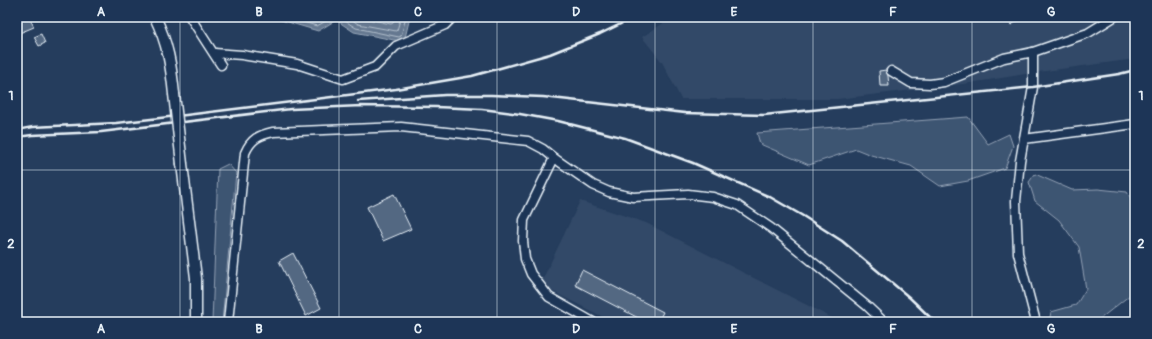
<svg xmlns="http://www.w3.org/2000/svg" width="1152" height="339" font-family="Pangolin,sans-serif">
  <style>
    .built { fill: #334a68 }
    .green { fill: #3e5472; stroke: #93a2b5 }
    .water { fill: #657890; stroke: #99a8ba }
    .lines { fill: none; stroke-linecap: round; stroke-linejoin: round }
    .shore { stroke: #b4c1ce; stroke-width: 1 }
    .building { fill: #536782; stroke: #e8f1f8 }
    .minor-casing { stroke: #e8f1f8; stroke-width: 11 }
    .major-casing { stroke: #e8f1f8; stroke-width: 13 }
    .minor { stroke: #1d3557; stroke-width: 8 }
    .major { stroke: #1d3557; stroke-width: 10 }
    .rail { stroke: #e8f1f8; stroke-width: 2.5 }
    .major-bridge-casing { stroke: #e8f1f8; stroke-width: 13; stroke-linecap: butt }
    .major-bridge { stroke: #1d3557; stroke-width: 10 }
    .grid { fill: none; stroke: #e8f1f8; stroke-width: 1; stroke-opacity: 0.55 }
    .neatline { fill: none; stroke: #e8f1f8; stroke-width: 1.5 }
    .grid-label { font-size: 13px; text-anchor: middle; font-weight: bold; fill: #e8f1f8 }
  </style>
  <rect width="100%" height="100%" fill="#253d5d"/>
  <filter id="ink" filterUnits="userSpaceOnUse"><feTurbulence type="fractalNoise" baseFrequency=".025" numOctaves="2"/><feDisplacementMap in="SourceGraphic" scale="8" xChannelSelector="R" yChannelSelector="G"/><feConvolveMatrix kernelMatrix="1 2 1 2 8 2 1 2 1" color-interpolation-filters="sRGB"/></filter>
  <g filter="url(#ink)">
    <g class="built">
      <path d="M673,17h462v42l-97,13 -75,12 -126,15h-156l-19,-37 -20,-25z"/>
      <path d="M580,201l66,22 194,99h-227l-73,-37z"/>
    </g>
    <g class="green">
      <path d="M968,117l20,27 21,-10 4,12 -8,22 -37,13 -28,5 -29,-20 -40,-11 -15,-6 -47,16 -49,-21 -3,-11z"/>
      <path d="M228,164l8,9 -14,149h-10l6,-153z"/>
      <path d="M1035,174l37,16 26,-1 29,3 8,13v82l-5,8 -34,27h-47l2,-10 25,-7 10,-16 -7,-42 -20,-27 -24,-19 -6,-19z"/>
    </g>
    <path class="water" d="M281,17h129l-6,25 -50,-10 -18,-12 -18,11 -37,-11z"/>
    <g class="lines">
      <g class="shore">
        <path d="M285,17l32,9 16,-9"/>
        <path d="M339,17l17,11 43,9 2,-1 5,-19"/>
        <path d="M348,17l10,7 38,7 1,-1 4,-13"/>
        <path d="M358,17l33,7 2,-1 2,-6"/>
      </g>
    </g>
    <g class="building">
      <path d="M17,17h12l5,10 -17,7z"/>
      <path d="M1006,17h18l-13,8z"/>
      <path d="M41,34l4,9 -6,3 -5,-9z"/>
      <path d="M886,70l2,6 1,10h-9l-1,-15z"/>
      <path d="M394,194l17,35 -28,12 -16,-34z"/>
      <path d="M293,253l28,55 -15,8 -27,-55z"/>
      <path d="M582,270l81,42 -5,10h-12l-71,-37z"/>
    </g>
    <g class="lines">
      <g class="minor-casing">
        <g id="minor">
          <path d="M190,17l31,48"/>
          <path d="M1033,52v35l-13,74 -4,40 2,52 18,69"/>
          <path d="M214,53l28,2 55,9 46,15 32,-12 21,-21 49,-21 8,-8"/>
          <path d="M891,71l20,12 19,1 14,-2 60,-24 29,-6 55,-19 26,-16"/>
          <path d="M1024,139l111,-15"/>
          <path d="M554,158l-30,62 -1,21 2,18 6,15 18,23 44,25"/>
          <path d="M228,322l17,-169c6,-14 14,-18 28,-21l128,-5 127,14 15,8 11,9 39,27 16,7 24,5 55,-3 25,3 24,8 34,23 96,78 17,16"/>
        </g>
      </g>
      <g class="major-casing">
        <g id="major">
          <path d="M155,17c13,27 16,48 19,77"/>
          <path d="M182,164l14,114v44"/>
        </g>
      </g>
      <use href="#minor" class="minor"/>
      <use href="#major" class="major"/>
      <g class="rail">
        <path d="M358,101l87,-6h46l52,2 142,16 79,2 269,-28 86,-13 16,-4"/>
        <path d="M17,130l16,-3 83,-4 70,-8 210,-26 76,-13 78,-22 50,-20 35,-17"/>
        <path d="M17,137l15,-2 69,-3 190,-23 70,-3 75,1 46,2 38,5 38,7 67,17 68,25 77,34 33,19 39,25 68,57 25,24"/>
      </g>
      <g class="major-bridge-casing">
        <path id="major-bridge" d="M174,94l8,70"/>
      </g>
      <use href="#major-bridge" class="major-bridge"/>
    </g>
  </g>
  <path class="grid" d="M180,17v305M339,17v305M497,17v305M655,17v305M813,17v305M972,17v305M17,170h1118"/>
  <rect width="1152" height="339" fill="none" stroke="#1d3557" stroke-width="44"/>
  <rect x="22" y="22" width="1108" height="295" class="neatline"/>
  <g class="grid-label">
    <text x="101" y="16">A</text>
    <text x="259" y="16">B</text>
    <text x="418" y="16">C</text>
    <text x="576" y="16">D</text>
    <text x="734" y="16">E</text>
    <text x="893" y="16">F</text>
    <text x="1051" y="16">G</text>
    <text x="11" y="100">1</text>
    <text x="1141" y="100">1</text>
    <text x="11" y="248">2</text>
    <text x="1141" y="248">2</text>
    <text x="101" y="333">A</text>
    <text x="259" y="333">B</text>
    <text x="418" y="333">C</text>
    <text x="576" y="333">D</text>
    <text x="734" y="333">E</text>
    <text x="893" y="333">F</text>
    <text x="1051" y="333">G</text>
  </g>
</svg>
